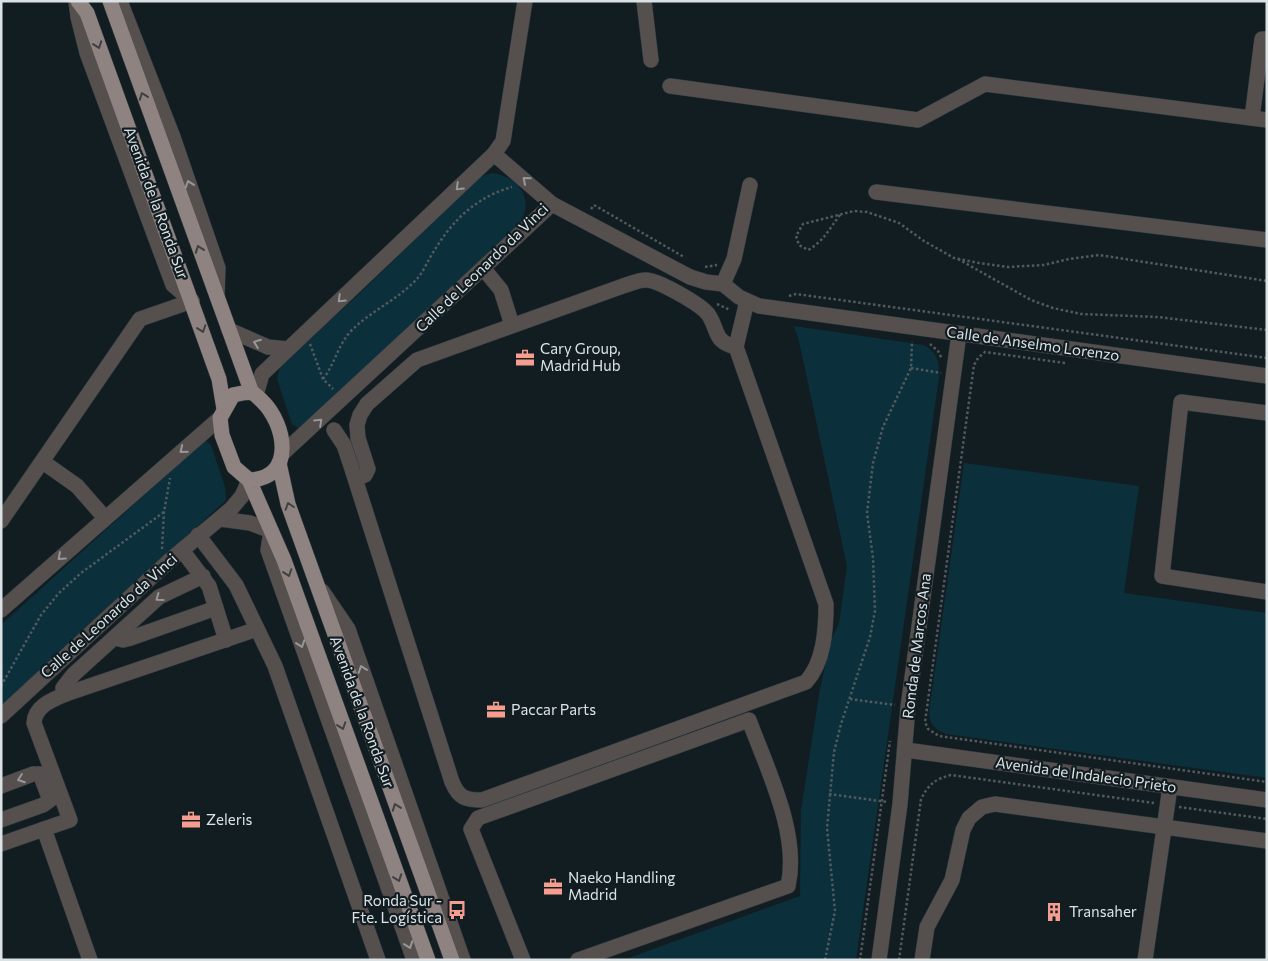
<svg xmlns="http://www.w3.org/2000/svg" width="1268" height="961" font-family="Commissioner,sans-serif">
  <style>
    .green { fill: #0b2f3b }
    .lines { fill: none; stroke-linecap: round; stroke-linejoin: round }
    .minor-casing { stroke: #2e393d; stroke-width: 16 }
    .major-casing { stroke: #2e393d; stroke-width: 16 }
    .path { stroke: #515a5f; stroke-width: 2.5; stroke-dasharray: 2.5 2.5; stroke-linecap: butt }
    .minor { stroke: #554f4e; stroke-width: 15 }
    .major { stroke: #8f8381; stroke-width: 15 }
    .oneway { stroke: #3e4143 }
    .oneway2 { stroke: #98989a }
    .labels { text-anchor: middle; stroke-width: 4.5; stroke-linejoin: round; paint-order: stroke }
    .street-label { font-size: 15px; fill: #dbe2e5; stroke: #121d22 }
    .poi-label { font-size: 15px; fill: #dbe2e5; stroke: #121d22; text-anchor: start }
  </style>
  <rect width="100%" height="100%" fill="#121d22"/>
  <g class="green">
    <path d="M493,173c25,4 41,25 28,49l-221,207 -8,-5 -15,-45 3,-13 77,-70 120,-116 8,-5z"/>
    <path d="M794,326l130,19c14,8 15,17 15,32l-83,583h-233l177,-64 1,-86 19,-121 11,-49 8,-16 8,-58 -48,-225z"/>
    <path d="M205,440l6,5 14,42 1,13 -225,206v-81z"/>
    <path d="M964,463l175,23 -15,107 143,20v165l-321,-44c-12,-5 -16,-9 -17,-22z"/>
  </g>
  <g class="lines">
    <g class="minor-casing">
      <g id="minor">
        <path d="M76,1l2,16 9,36 86,232 19,16"/>
        <path d="M120,1l53,136 45,131 -1,28"/>
        <path d="M644,1l7,59"/>
        <path d="M670,86l248,34 67,-36 282,36"/>
        <path d="M1252,118l10,-79h5"/>
        <path d="M876,192l391,48"/>
        <path d="M552,204l138,73 16,5 17,2 16,13 20,9 508,70"/>
        <path d="M483,268l18,22 11,35"/>
        <path d="M723,284l11,-25 16,-74"/>
        <path d="M229,330l39,17 20,2"/>
        <path d="M256,395l6,-21 232,-220 9,-13 22,-140"/>
        <path d="M1267,413l-86,-11 -19,174 105,16"/>
        <path d="M334,430l10,15 7,21 101,316c7,16 13,18 30,18l324,-118c18,-20 20,-52 20,-78l-90,-257 11,-46"/>
        <path d="M282,454l270,-250 -58,-50"/>
        <path d="M43,462l34,24 28,32"/>
        <path d="M356,479l9,-4 3,-6 -10,-31 -1,-13 3,-10 7,-11 50,-44 206,-74c7,-2 15,-6 23,-6 12,0 54,24 62,34 11,16 5,28 28,33"/>
        <path d="M220,519l30,4 21,8 -3,19 5,14 141,396"/>
        <path d="M1,521l139,-202 52,-18"/>
        <path d="M198,535l38,50 39,81 103,294"/>
        <path d="M182,550l27,36 17,54"/>
        <path d="M322,591l26,38 115,331"/>
        <path d="M1,610l219,-192"/>
        <path d="M114,638l9,2 8,-2 85,-30"/>
        <path d="M66,694l-3,-6 10,-13 86,-78 44,-21"/>
        <path d="M1,716l168,-155 62,-52 11,-13 7,-16"/>
        <path d="M906,750l361,50"/>
        <path d="M1,786l32,-12h7l10,26 -7,5 -42,15"/>
        <path d="M44,829l26,-9 -36,-97c1,-17 18,-23 32,-29l191,-65"/>
        <path d="M1,844l43,-15 46,131"/>
        <path d="M523,960l-52,-131 7,-11 271,-98c18,49 51,114 39,166l-210,74"/>
        <path d="M879,960l21,-156 8,-97 51,-373"/>
        <path d="M922,960l5,-33 25,-47 11,-50 6,-12 13,-11 13,-3 272,37"/>
        <path d="M1145,960l25,-173"/>
      </g>
    </g>
    <g class="major-casing">
      <g id="major">
        <path d="M78,1l9,12 132,366 5,30"/>
        <path d="M110,1l142,392"/>
        <path d="M279,463l9,41 164,456"/>
        <path d="M249,480c47,-1 37,-56 13,-79 -3,-3 -6,-6 -9,-8 -7,-2 -14,1 -20,2l-13,23 2,17 12,32 15,13 35,80 144,400"/>
      </g>
    </g>
    <g class="path">
      <path d="M591,209l3,-4 90,52"/>
      <path d="M840,215c-11,14 -16,26 -32,35l-9,-5 -3,-9 7,-12 51,-13 13,1 32,11 25,18 30,17 25,5 29,4 36,-2 25,-6 30,-4 168,26"/>
      <path d="M958,259l73,41 22,8 28,6 77,3 109,13"/>
      <path d="M705,267l12,-2"/>
      <path d="M789,296l7,-2 471,64"/>
      <path d="M717,304l13,6"/>
      <path d="M310,344l13,35 10,10"/>
      <path d="M930,344l8,7 4,8"/>
      <path d="M1065,363l-80,-11 -7,6 -4,7 -49,357 3,7 11,7 328,46"/>
      <path d="M911,368l30,5"/>
      <path d="M323,379c12,-15 15,-35 29,-49 19,-19 45,-30 64,-50 7,-7 12,-20 18,-29 18,-30 42,-54 78,-64"/>
      <path d="M162,549l2,-37 6,-34"/>
      <path d="M1,686l40,-71 18,-22 22,-20 83,-61"/>
      <path d="M850,699l45,6"/>
      <path d="M829,794l58,8"/>
      <path d="M1179,807l88,12"/>
      <path d="M825,960l10,-49 -8,-83 7,-76 7,-28 29,-87 5,-26 -2,-53 -6,-45 6,-50 10,-36 28,-59 1,-27"/>
      <path d="M860,960l30,-219"/>
      <path d="M899,960l22,-161c8,-15 14,-20 30,-24l203,28"/>
    </g>
    <use href="#minor" class="minor"/>
    <use href="#major" class="major"/>
  </g>
  <defs><path id="oneway-chevron" d="M-2-3.5L2.5 0L-2 3.5" fill="none" stroke-width="1.6" stroke-linecap="round" stroke-linejoin="round" transform="scale(1.25)"/></defs>
  <g class="oneway">
    <use href="#oneway-chevron" transform="translate(98 45) rotate(70)"/>
    <use href="#oneway-chevron" transform="translate(143 96) rotate(-110)"/>
    <use href="#oneway-chevron" transform="translate(199 249) rotate(-110)"/>
    <use href="#oneway-chevron" transform="translate(202 329) rotate(71)"/>
    <use href="#oneway-chevron" transform="translate(289 506) rotate(-108)"/>
    <use href="#oneway-chevron" transform="translate(288 573) rotate(71)"/>
    <use href="#oneway-chevron" transform="translate(342 726) rotate(71)"/>
    <use href="#oneway-chevron" transform="translate(396 807) rotate(-110)"/>
    <use href="#oneway-chevron" transform="translate(398 878) rotate(70)"/>
  </g>
  <g class="oneway2">
    <use href="#oneway-chevron" transform="translate(526 180) rotate(-139)"/>
    <use href="#oneway-chevron" transform="translate(189 184) rotate(-109)"/>
    <use href="#oneway-chevron" transform="translate(459 187) rotate(136)"/>
    <use href="#oneway-chevron" transform="translate(341 299) rotate(136)"/>
    <use href="#oneway-chevron" transform="translate(257 343) rotate(-159)"/>
    <use href="#oneway-chevron" transform="translate(319 422) rotate(-43)"/>
    <use href="#oneway-chevron" transform="translate(183 450) rotate(141)"/>
    <use href="#oneway-chevron" transform="translate(61 557) rotate(138)"/>
    <use href="#oneway-chevron" transform="translate(159 598) rotate(144)"/>
    <use href="#oneway-chevron" transform="translate(301 644) rotate(71)"/>
    <use href="#oneway-chevron" transform="translate(362 669) rotate(-109)"/>
    <use href="#oneway-chevron" transform="translate(21 779) rotate(160)"/>
    <use href="#oneway-chevron" transform="translate(409 945) rotate(70)"/>
  </g>
  <defs>
    <g id="office-bare" transform="scale(1.5)"><path d="M-6-3h4V-5.5h4V-3h4V5H-6ZM-1-4.5V-3h2v-1.5ZM-6 0V1H6V0Z" fill="#f59d8f" stroke="#121d22" stroke-width="2.5" paint-order="stroke"/></g>
    <g id="bus-bare" transform="scale(1.5)"><path d="M-5-6H5V4H4V6H2V4H-2V6H-4V4H-5ZM-3.5-4V0h7V-4ZM-3.5 1.2v1.5H-2V1.2ZM2 1.2v1.5H3.5V1.2Z" fill="#f59d8f" stroke="#121d22" stroke-width="2.5" paint-order="stroke"/></g>
    <g id="building-bare" transform="scale(1.5)"><path d="M-4-6H4V6H1V3H-1V6H-4ZM-2.5-4.3h1.7v1.8h-1.7ZM.8-4.3h1.7v1.8H.8ZM-2.5-1h1.7V.8h-1.7ZM.8-1h1.7V.8H.8Z" fill="#f59d8f" stroke="#121d22" stroke-width="2.5" paint-order="stroke"/></g>
  </defs>
  <g fill-rule="evenodd">
    <use href="#office-bare" x="525" y="358"/>
    <use href="#office-bare" x="496" y="710"/>
    <use href="#office-bare" x="191" y="820"/>
    <use href="#office-bare" x="553" y="887"/>
    <use href="#bus-bare" x="457" y="910"/>
    <use href="#building-bare" x="1054" y="912"/>
  </g>
  <g class="labels">
    <g class="street-label">
      <text transform="translate(156 203) rotate(70)" y="5">Avenida de la Ronda Sur</text>
      <text transform="translate(482 268) rotate(-44)" y="5">Calle de Leonardo da Vinci</text>
      <text transform="translate(1033 344) rotate(8)" y="5">Calle de Anselmo Lorenzo</text>
      <text transform="translate(109 616) rotate(-42)" y="5">Calle de Leonardo da Vinci</text>
      <text transform="translate(917 646) rotate(-83)" y="5">Ronda de Marcos Ana</text>
      <text transform="translate(362 712) rotate(70)" y="5">Avenida de la Ronda Sur</text>
      <text transform="translate(1086 775) rotate(8)" y="5">Avenida de Indalecio Prieto</text>
    </g>
    <g class="poi-label">
      <text x="540" y="354">Cary Group,<tspan x="540" dy="17">Madrid Hub</tspan></text>
      <text x="511" y="715">Paccar Parts</text>
      <text x="206" y="825">Zeleris</text>
      <text x="568" y="883">Naeko Handling<tspan x="568" dy="17">Madrid</tspan></text>
      <text x="442" y="906" text-anchor="end">Ronda Sur -<tspan x="442" dy="17">Fte. Logística</tspan></text>
      <text x="1069" y="917">Transaher</text>
    </g>
  </g>
  <rect width="1268" height="961" fill="none" stroke="#dbe2e5" stroke-width="5"/>
</svg>
